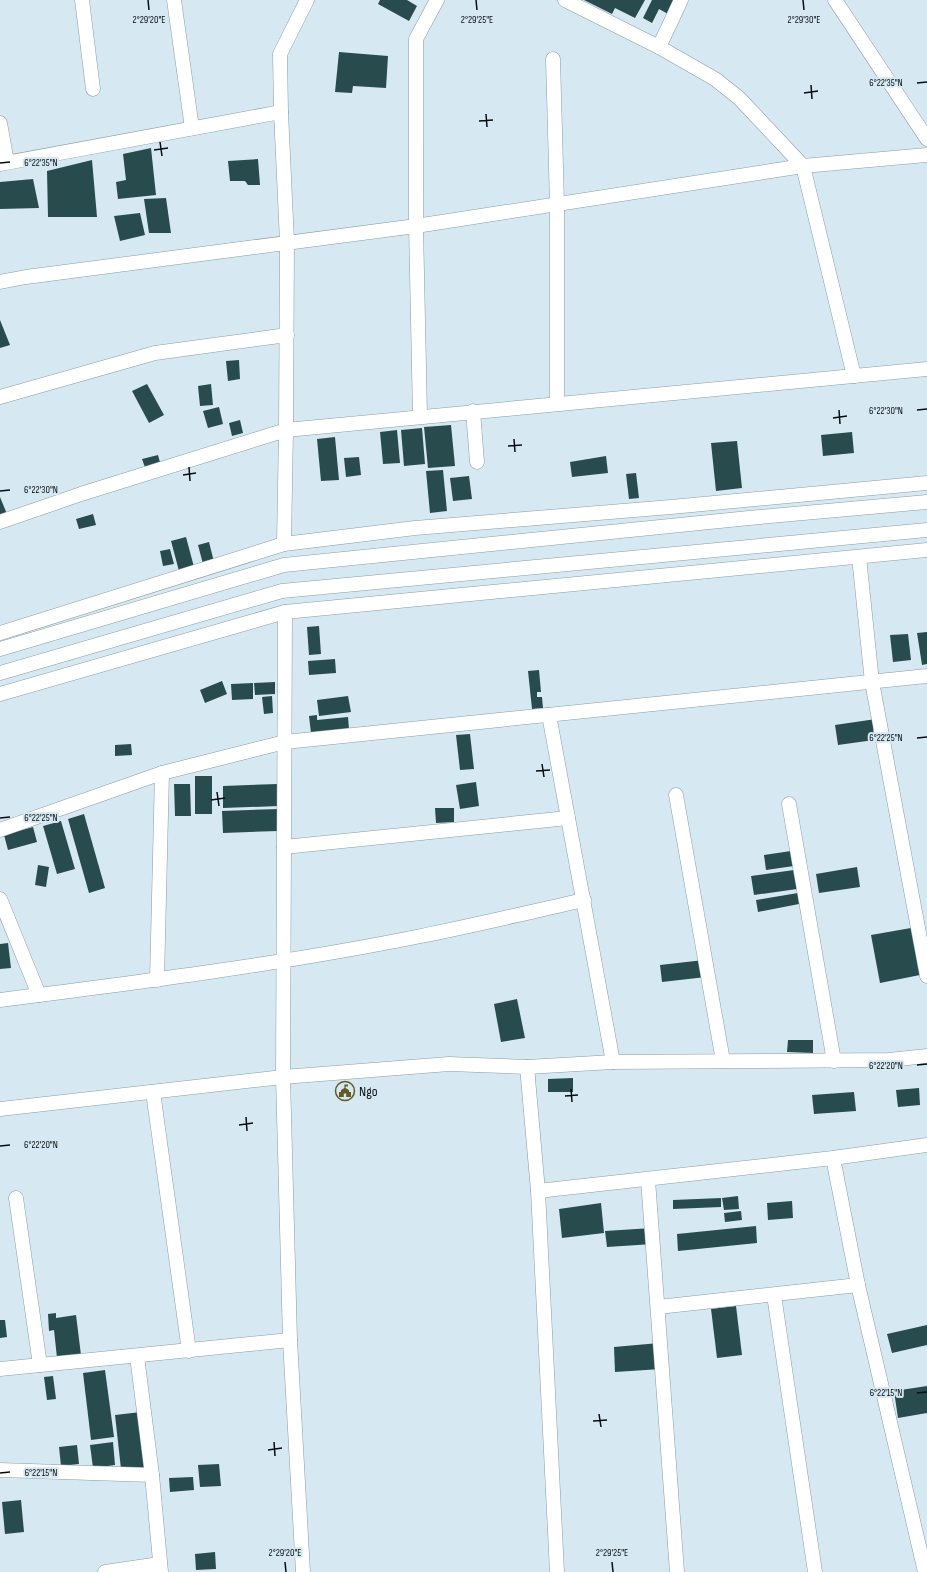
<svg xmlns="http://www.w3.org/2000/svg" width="927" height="1572" font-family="'Sofia Sans Condensed',sans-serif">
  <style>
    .building { fill: #284c4e }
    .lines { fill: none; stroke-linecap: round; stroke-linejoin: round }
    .minor-casing { stroke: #8a9ca3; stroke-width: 15 }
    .minor { stroke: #fff; stroke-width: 14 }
    .ticks { fill: none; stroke: #070d10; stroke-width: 1.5 }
    .labels { text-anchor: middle; stroke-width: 4; stroke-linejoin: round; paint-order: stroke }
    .poi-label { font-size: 14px; fill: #070d10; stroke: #d6e9f2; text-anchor: start }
    .ticks-label { font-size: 10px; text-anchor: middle; fill: #070d10; stroke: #d6e9f2; stroke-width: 4; stroke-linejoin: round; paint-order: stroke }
  </style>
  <rect width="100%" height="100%" fill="#d6e9f2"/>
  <g class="building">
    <path d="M380,0h27l10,6 -8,15 -31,-17z"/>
    <path d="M584,0h61l-10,18 -20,-10 -3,6z"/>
    <path d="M652,0h26l-8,15 -11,-6 -7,14 -9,-5z"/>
    <path d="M339,52l49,4 -2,32 -33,-2 -1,7 -17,-1z"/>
    <path d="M151,148l5,47 -38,4 -2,-17 10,-2 -3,-26z"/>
    <path d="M258,159l2,26h-12l-3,-4h-15l-2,-20z"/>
    <path d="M92,160l5,57h-49l-1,-46z"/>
    <path d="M33,179l6,29 -39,1v-27z"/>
    <path d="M166,198l5,35h-22l-5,-34z"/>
    <path d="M140,213l5,22 -25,6 -6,-25z"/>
    <path d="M0,320l10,25 -10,3z"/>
    <path d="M239,360l1,19 -12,2 -2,-20z"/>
    <path d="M147,384l17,31 -15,8 -17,-32z"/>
    <path d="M211,384l2,21 -13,1 -2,-20z"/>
    <path d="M219,407l4,17 -15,4 -5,-17z"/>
    <path d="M240,420l3,13 -11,3 -3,-13z"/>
    <path d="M451,425l4,41 -27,2 -4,-41z"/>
    <path d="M422,428l3,36 -21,2 -3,-36z"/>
    <path d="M397,430l3,33 -17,1 -3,-32z"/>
    <path d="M852,432l2,21 -31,3 -2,-21z"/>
    <path d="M335,437l4,43 -18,1 -4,-42z"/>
    <path d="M737,441l5,47 -26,3 -5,-48z"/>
    <path d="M158,455l3,11 -15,4 -4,-11z"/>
    <path d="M606,456l2,17 -36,4 -2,-15z"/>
    <path d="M359,457l2,18 -15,2 -2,-19z"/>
    <path d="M443,470l4,41 -17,2 -4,-42z"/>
    <path d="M636,473l3,25 -10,1 -3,-25z"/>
    <path d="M469,476l3,23 -19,2 -3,-23z"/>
    <path d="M0,497l7,17 -7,3z"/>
    <path d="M93,514l3,11 -17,4 -3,-10z"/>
    <path d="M186,537l8,30 -15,4 -8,-30z"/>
    <path d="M209,542l5,20 -11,2 -5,-19z"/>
    <path d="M170,549l4,15 -11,2 -3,-15z"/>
    <path d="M319,626l2,28 -12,1 -2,-28z"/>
    <path d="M927,632v32l-5,1 -5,-32z"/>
    <path d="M908,634l3,26 -18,2 -3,-27z"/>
    <path d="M335,659l1,14 -27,2 -1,-14z"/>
    <path d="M539,670l2,22h-4v5h5l1,11 -11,1 -4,-38z"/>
    <path d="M222,681l5,13 -22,9 -5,-13z"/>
    <path d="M275,682v12l-20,1 -1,-12z"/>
    <path d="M253,683v16l-21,1 -1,-16z"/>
    <path d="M272,696l1,17 -9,1 -2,-17z"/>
    <path d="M348,696l3,16 -32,4 -2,-16z"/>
    <path d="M317,715v5l31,-3 1,12 -38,4 -2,-17z"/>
    <path d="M876,719l1,8 -4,1 1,12 -36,5 -3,-20z"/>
    <path d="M470,734l4,35 -14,1 -4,-35z"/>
    <path d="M131,744l1,11 -17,1v-11z"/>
    <rect x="195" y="776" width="17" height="38"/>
    <path d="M476,782l3,24 -19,3 -4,-24z"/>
    <path d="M174,784h16l1,32h-16z"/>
    <path d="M278,784l1,22 -56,2v-22z"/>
    <path d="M435,808h19v14l-18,1z"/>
    <path d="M278,809v22l-55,2 -1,-22z"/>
    <path d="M84,814l21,74 -16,5 -21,-74z"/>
    <path d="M61,821l14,48 -18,5 -14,-48z"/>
    <path d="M33,827l4,15 -29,8 -4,-15z"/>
    <path d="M791,851l3,15 -28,4 -2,-15z"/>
    <path d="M38,865l11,2 -3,20 -11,-2z"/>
    <path d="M857,867l3,20 -41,6 -3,-19z"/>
    <path d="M794,870l3,19 -43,6 -3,-19z"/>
    <path d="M798,893l1,11 -41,8 -2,-12z"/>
    <path d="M911,928l9,47 -40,8 -9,-48z"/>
    <path d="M8,943l3,25 -11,1v-25z"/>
    <path d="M704,960l2,17 -44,5 -2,-17z"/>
    <path d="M517,999l8,39 -24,4 -7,-38z"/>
    <path d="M788,1040h25v13l-26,-1z"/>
    <path d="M573,1078v14h-25v-13z"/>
    <path d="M919,1088l1,17 -22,2 -2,-17z"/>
    <path d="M854,1092l2,19 -42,3 -2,-19z"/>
    <path d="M738,1196l1,13 -15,1 -2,-12z"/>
    <path d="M721,1198v9l-48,2v-9z"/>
    <path d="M792,1201l1,17 -25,2 -1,-17z"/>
    <path d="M601,1203l3,30 -42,5 -3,-29z"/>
    <path d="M741,1211l1,9 -17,2 -1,-9z"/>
    <path d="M756,1226l1,17 -79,8 -1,-17z"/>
    <path d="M652,1228l1,16 -46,3 -2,-16z"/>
    <path d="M736,1306l6,49 -25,3 -6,-49z"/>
    <path d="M56,1313v5l20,-3 5,40 -24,3 -3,-28 -5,1 -1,-17z"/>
    <path d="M0,1320h5l2,17 -7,1z"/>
    <path d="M927,1325v20l-35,8 -5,-19z"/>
    <path d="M659,1343l2,26 -46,3 -1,-25z"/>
    <path d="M105,1370l9,67 -23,3 -8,-67z"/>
    <path d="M53,1376l3,23 -9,1 -3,-23z"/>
    <path d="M927,1386v27l-29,5 -4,-27z"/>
    <path d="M141,1412l6,55 -26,2 -6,-54z"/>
    <path d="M113,1442l2,23 -22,3 -3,-23z"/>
    <path d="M77,1445l2,19 -18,2 -2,-19z"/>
    <path d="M219,1464l2,22 -21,1 -2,-22z"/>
    <path d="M193,1477l1,13 -24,2 -1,-14z"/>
    <path d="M21,1500l3,32 -19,2 -3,-32z"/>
    <path d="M215,1552l1,17 -20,1 -1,-16z"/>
  </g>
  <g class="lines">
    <g class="minor-casing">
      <g id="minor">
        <path d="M82,0l11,89"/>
        <path d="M174,0l18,128"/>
        <path d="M565,0l94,47 56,32 24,19 64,68 51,210"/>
        <path d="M835,0l92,139"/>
        <path d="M659,47l22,-47"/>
        <path d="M553,59l4,145v200"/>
        <path d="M0,123l7,39"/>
        <path d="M0,164l281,-52"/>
        <path d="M0,282l26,-5 390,-51 387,-60 124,-11"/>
        <path d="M0,397l155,-44 132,-18"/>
        <path d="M473,411l4,51"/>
        <path d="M420,416l-4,-190v-187l21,-39"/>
        <path d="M0,522l81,-28 205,-64 641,-61"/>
        <path d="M284,544l2,-114 1,-188 -6,-130 -1,-58 27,-54"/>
        <path d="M859,557l13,125 55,294"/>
        <path d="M285,612l-2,465 7,263 13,232"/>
        <path d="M0,633l284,-89 131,-16 256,-21 256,-24"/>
        <path d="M0,649l284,-84 465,-47 178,-16"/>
        <path d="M0,673l282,-82 645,-61"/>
        <path d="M0,694l285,-82 642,-62"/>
        <path d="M549,715l64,347"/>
        <path d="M676,795l47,266"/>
        <path d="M789,804l45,257"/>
        <path d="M0,830l162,-57 123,-31 642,-66"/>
        <path d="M284,847l284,-29"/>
        <path d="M0,899l39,96"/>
        <path d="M157,980l5,-207"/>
        <path d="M0,1000c141,-18 282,-36 421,-64 55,-11 109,-24 163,-36"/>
        <path d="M527,1067l11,124 19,381"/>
        <path d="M153,1092l36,259"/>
        <path d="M0,1109l283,-32 166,-13 78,3 86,-5 276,-2 38,-4"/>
        <path d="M833,1158l25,127 67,287"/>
        <path d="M648,1180l29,392"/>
        <path d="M538,1191l295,-33 94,-13"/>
        <path d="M16,1198l24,167"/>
        <path d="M774,1295l41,277"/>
        <path d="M658,1307l200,-22"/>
        <path d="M137,1356l15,119 9,97"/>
        <path d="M0,1369l290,-29"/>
        <path d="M0,1470l152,5"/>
        <path d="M105,1572l55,-8"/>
      </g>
    </g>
    <use href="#minor" class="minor"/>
  </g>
  <path class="ticks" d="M148,0l1,10M476,0l1,10M803,0l1,10M917,83l10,-1M811,85l1,14M804,93l14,-2M486,114l1,13M479,121l14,-1M160,142l2,14M154,150l14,-2M0,163l10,-1M839,410l1,14M917,410l10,-1M833,418l14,-2M514,439l1,13M508,446l14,-1M189,467l1,14M183,475l13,-2M0,491l10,-1M917,738l10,-1M542,764l2,13M536,771l14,-1M217,792l2,14M211,800l14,-2M0,818l10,-1M917,1065l10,-1M571,1089l1,13M565,1096l13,-1M246,1117l1,14M239,1125l14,-2M0,1146l10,-1M917,1393l10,-1M599,1414l2,13M593,1421l14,-1M274,1442l1,14M268,1450l14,-2M0,1473l10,-1M285,1562l1,10M612,1562l1,10"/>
  <defs>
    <g id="civic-ring" transform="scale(1)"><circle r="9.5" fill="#d6e9f2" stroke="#645a26" stroke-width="1.5"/><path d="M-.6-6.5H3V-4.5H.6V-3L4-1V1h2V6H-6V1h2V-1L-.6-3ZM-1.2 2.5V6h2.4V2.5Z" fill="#645a26"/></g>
  </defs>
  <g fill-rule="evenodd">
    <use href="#civic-ring" x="345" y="1091"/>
  </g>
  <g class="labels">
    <g class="poi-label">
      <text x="359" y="1096">Ngo</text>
    </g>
  </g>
  <g class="ticks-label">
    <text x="149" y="23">2°29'20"E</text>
    <text x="477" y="23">2°29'25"E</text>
    <text x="804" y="23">2°29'30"E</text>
    <text x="886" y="86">6°22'35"N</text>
    <text x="41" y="166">6°22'35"N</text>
    <text x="886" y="414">6°22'30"N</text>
    <text x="41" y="493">6°22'30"N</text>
    <text x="886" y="741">6°22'25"N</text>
    <text x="41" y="821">6°22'25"N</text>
    <text x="886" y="1069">6°22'20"N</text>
    <text x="41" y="1148">6°22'20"N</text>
    <text x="886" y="1396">6°22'15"N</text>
    <text x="41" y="1476">6°22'15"N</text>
    <text x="285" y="1556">2°29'20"E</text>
    <text x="612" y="1556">2°29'25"E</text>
  </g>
</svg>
